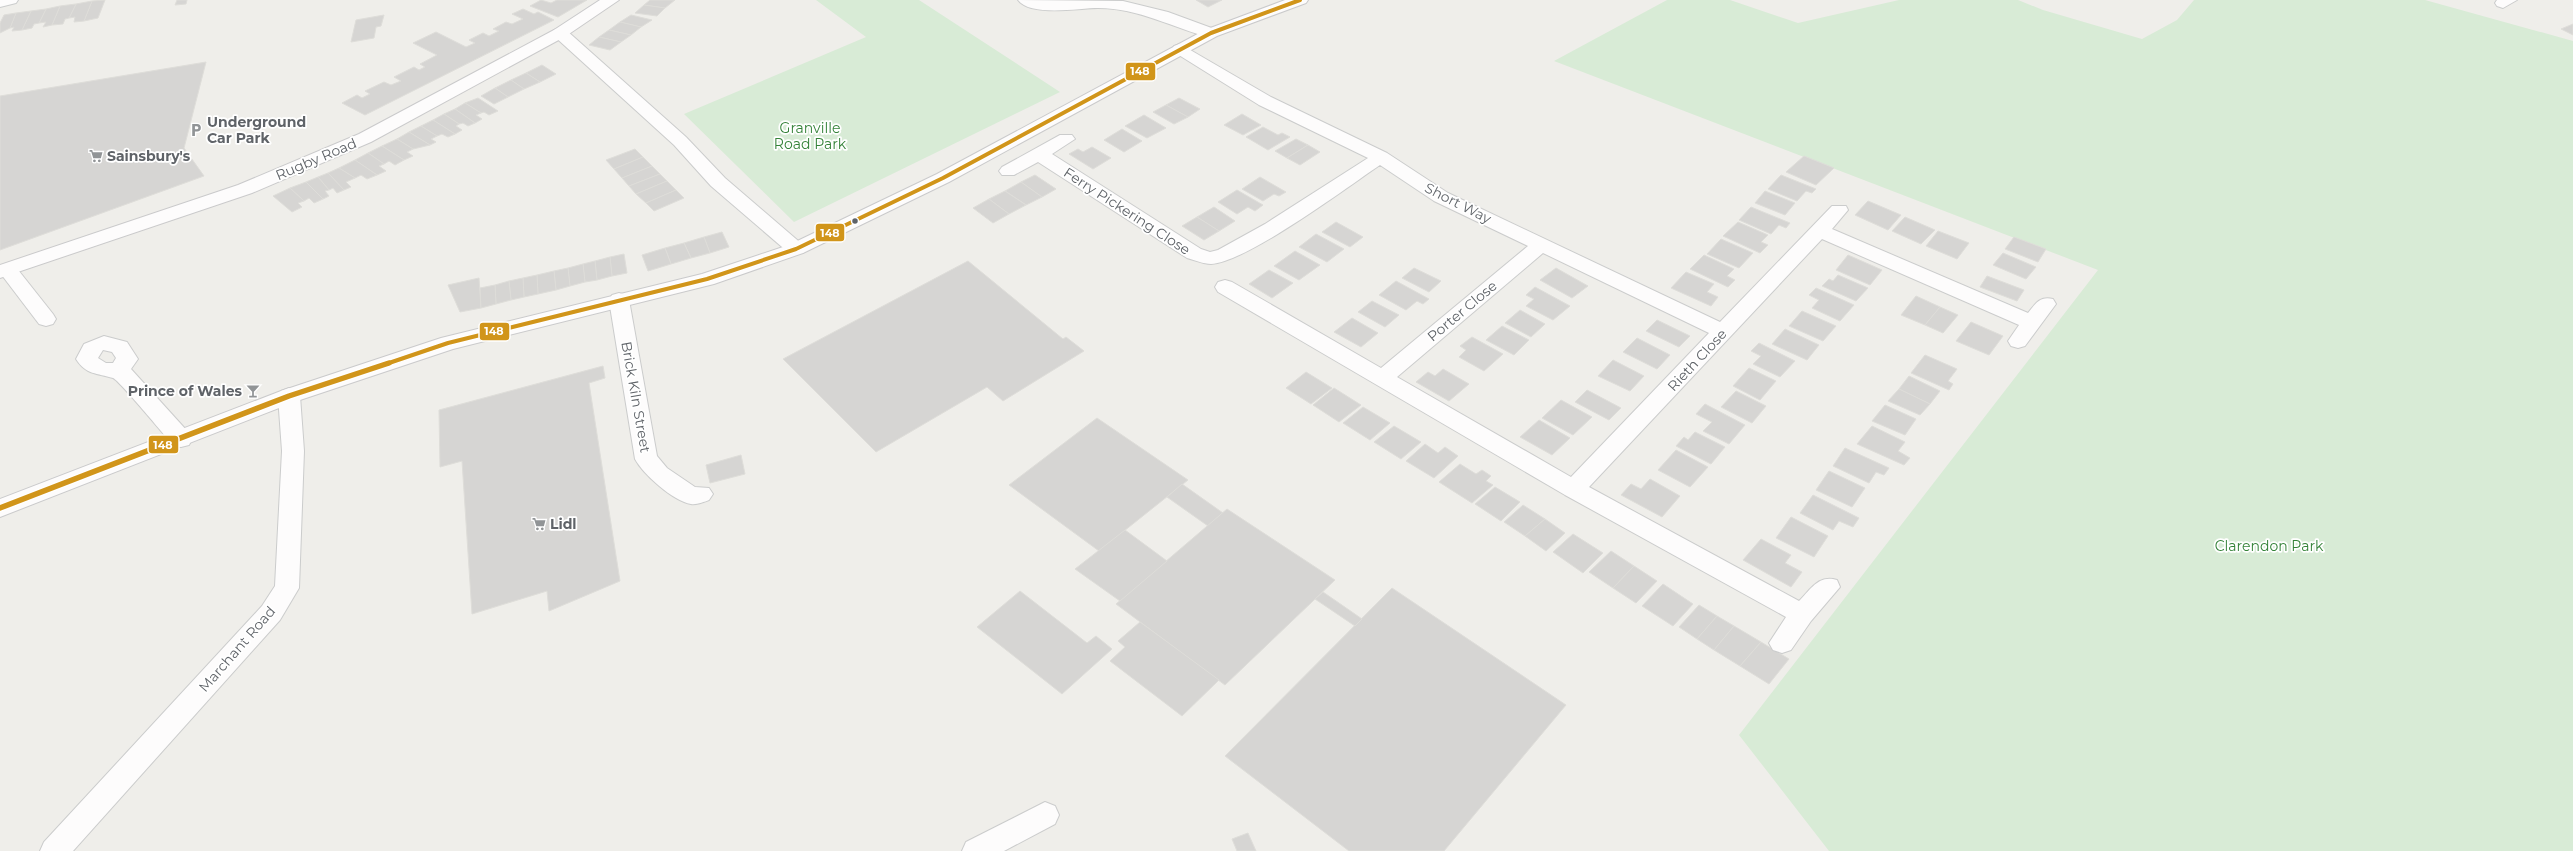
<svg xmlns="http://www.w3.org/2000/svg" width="2573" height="851" font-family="Montserrat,sans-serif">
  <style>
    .green { fill: #d8ebd6 }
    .building { fill: #d6d5d3; stroke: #deddd9 }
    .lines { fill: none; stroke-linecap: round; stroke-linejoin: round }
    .street-casing { stroke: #cbcccc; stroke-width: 2 }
    .secondary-casing { stroke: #cacacb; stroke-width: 2 }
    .street { fill: #fdfcfc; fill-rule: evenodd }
    .secondary { fill: #fdfcfc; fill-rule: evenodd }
    .bus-1-far1-casing { stroke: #fff; stroke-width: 6 }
    .bus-1-casing { stroke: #fff; stroke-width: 8 }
    .bus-1-far1 { stroke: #d1951a; stroke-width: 4 }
    .bus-1 { stroke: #d1951a; stroke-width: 5.5 }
    .bus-dot { fill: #5f6368; stroke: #fff; stroke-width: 1.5 }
    .labels { text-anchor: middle; stroke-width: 3.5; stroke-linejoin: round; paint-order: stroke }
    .poi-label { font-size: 14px; font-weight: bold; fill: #5f6368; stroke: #fff; text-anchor: start }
    .park-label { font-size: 14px; fill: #348238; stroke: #fff }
    .street-label { font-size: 14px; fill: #5f6368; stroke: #fff }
    .line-badge { stroke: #fff; stroke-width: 1.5 }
    .badge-label { font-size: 11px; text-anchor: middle; font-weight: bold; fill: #fff }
  </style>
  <rect width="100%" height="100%" fill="#efeeea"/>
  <g class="green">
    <path d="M816,0h103l141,92 -266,130 -110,-108 182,-77z"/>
    <path d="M1667,0h63l68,23 101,-23h119l25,10 99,29 35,-19 17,-20h231l148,41v810h-744l-90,-116 359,-465 -544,-209z"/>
  </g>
  <g class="building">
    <path d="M105,0l-7,18 -14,3 8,-20z"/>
    <path d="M177,0h10l-1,4 -11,1z"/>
    <path d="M541,0l10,3 6,-3h30l-29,17 -28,-11z"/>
    <path d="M650,0h25l-10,8 -21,-3z"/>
    <path d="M1196,0h26l-14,7z"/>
    <path d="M92,1l-8,20 -10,1 1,-5 -6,1 7,-14z"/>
    <path d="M76,4l-7,14 -4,1 -2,5 -11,1 8,-19z"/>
    <path d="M644,5l21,3 -8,8 -22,-3z"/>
    <path d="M60,6l-8,19 -9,2 3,-5 -7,1 7,-14z"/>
    <path d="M46,9l-7,14 -5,1 -2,4 -10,2 9,-19z"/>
    <path d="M523,9l11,5 4,-2 16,8 -189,95 -23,-12 15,-8 5,3 8,-4 -5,-3 19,-9 7,3 10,-4 -7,-4 20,-10 5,3 6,-3 -5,-3 17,-9 -24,-12 23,-11 30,15 9,-4 -6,-3 14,-7 6,3 10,-5 -6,-2 13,-7 6,2 11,-5 -11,-5z"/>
    <path d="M31,11l-9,19 -10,1 2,-4 -4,1 6,-15z"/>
    <path d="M16,13l-6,15 -10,5v-10l4,-8z"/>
    <path d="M384,15l-3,11 -5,1 -2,11 -23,4 5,-22z"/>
    <path d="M631,15l21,5 -11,7 -21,-5z"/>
    <path d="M620,22l21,5 -10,8 -22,-5z"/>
    <path d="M2573,24v11l-12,-6z"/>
    <path d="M609,30l22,5 -10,7 -22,-5z"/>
    <path d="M599,37l22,5 -11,8 -21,-5z"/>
    <path d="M206,62l-22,86 20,28 -204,74v-154z"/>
    <path d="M542,65l14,9 -16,8 -14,-9z"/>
    <path d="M526,73l14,9 -16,7 -13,-9z"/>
    <path d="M511,80l13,9 -16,8 -13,-9z"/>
    <path d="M495,88l13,9 -14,7 -13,-8z"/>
    <path d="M478,98l20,13 -9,4 -5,-3 -3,1 -16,-10z"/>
    <path d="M1179,98l21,11 -12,8 -22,-12z"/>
    <path d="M465,103l16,10 -5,2 6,4 -7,4 -20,-14z"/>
    <path d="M1166,105l22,12 -14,7 -21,-12z"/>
    <path d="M455,109l20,14 -7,3 -5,-3 -4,1 -15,-10z"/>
    <path d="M444,114l15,10 -3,2 6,4 -7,4 -22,-14z"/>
    <path d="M1242,114l19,11 -18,10 -19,-10z"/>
    <path d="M1144,115l22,13 -19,10 -22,-12z"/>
    <path d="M433,120l22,14 -7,3 -6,-3 -5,2 -16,-10z"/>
    <path d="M421,126l16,10 -6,3 5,3 -6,3 -21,-13z"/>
    <path d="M1263,127l15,8 4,-2 8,4 -22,13 -22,-13z"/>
    <path d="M1122,129l20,12 -18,11 -20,-12z"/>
    <path d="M409,132l21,13 -17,4 -16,-10z"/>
    <path d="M397,139l16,10 -6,3 6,4 -9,4 -22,-14z"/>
    <path d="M1296,139l12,6 -21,13 -12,-7z"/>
    <path d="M1308,145l12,7 -20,13 -13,-7z"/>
    <path d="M382,146l22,14 -9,5 -6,-4 -5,3 -16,-11z"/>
    <path d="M1092,147l19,11 -18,11 -24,-15 9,-5 5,3z"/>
    <path d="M635,149l8,8 -29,12 -8,-9z"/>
    <path d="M368,153l16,11 -5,2 7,5 -9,4 -22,-15z"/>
    <path d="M1804,156l30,12 -18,17 -30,-13z"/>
    <path d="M643,157l9,9 -30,12 -8,-9z"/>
    <path d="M355,160l22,15 -10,4 -6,-4 -6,3 -16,-10z"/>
    <path d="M652,166l8,8 -31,12 -7,-8z"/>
    <path d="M339,168l16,10 -9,4 5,5 -7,3 -16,-17z"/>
    <path d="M328,173l16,17 -7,3 -4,-5 -4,2 -11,-13z"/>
    <path d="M660,174l7,7 -31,13 -7,-8z"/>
    <path d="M1035,175l21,14 -14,8 -21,-15z"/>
    <path d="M1781,175l35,14 -4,4 -6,-2 -9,10 -29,-12z"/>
    <path d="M318,177l11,13 -4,1 4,5 -6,3 -17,-17z"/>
    <path d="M1260,177l26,15 -7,4 -5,-2 -11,7 -21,-12z"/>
    <path d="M667,181l9,9 -30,13 -10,-9z"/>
    <path d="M306,182l17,17 -9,4 -5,-5 -5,3 -14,-13z"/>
    <path d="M1021,182l21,15 -16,8 -21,-14z"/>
    <path d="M290,188l14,13 -6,2 4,4 -10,5 -19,-16z"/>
    <path d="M676,190l8,8 -30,13 -8,-8z"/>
    <path d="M1237,190l26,15 -8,6 -7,-4 -11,7 -19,-12z"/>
    <path d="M1005,191l21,14 -17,9 -20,-15z"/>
    <path d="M1765,191l30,12 -10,12 -30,-12z"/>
    <path d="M989,199l20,15 -16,9 -20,-15z"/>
    <path d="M1868,201l33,14 -13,15 -33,-15z"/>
    <path d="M1214,207l21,14 -16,10 -22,-14z"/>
    <path d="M1751,207l39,16 -4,5 -7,-3 -8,9 -32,-14z"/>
    <path d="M1197,217l22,14 -15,9 -22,-14z"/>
    <path d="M1905,217l30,13 -14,14 -29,-13z"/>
    <path d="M1336,222l27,15 -13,10 -28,-15z"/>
    <path d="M1738,222l30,13 -7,7 7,3 -8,8 -37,-17z"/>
    <path d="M1938,231l31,12 -12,16 -31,-13z"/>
    <path d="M722,232l7,15 -19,6 -6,-16z"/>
    <path d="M1316,234l28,15 -17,13 -28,-15z"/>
    <path d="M704,237l6,16 -19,5 -7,-15z"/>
    <path d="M2014,237l32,12 -8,13 -33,-13z"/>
    <path d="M1721,239l32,14 -14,15 -32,-14z"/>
    <path d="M684,243l7,15 -20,6 -6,-16z"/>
    <path d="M665,248l6,16 -23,7 -6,-16z"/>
    <path d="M1295,251l25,14 -21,15 -25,-14z"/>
    <path d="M2003,253l33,14 -10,12 -33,-14z"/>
    <path d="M624,254l3,19 -15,3 -2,-19z"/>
    <path d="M1704,255l30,14 -7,7 8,4 -7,7 -38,-18z"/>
    <path d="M1848,255l34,15 -12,15 -34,-15z"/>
    <path d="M610,257l2,19 -15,4 -2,-19z"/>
    <path d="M595,261l2,19 -12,2 -2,-18z"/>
    <path d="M968,261l95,78 3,-2 18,14 -81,50 -16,-14 -111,65 -93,-93z"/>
    <path d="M583,264l2,18 -15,4 -2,-18z"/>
    <path d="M568,268l2,18 -14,4 -2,-19z"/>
    <path d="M1414,268l27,13 -12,11 -27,-14z"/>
    <path d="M1556,268l32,18 -16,12 -32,-18z"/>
    <path d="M1269,270l24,13 -21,15 -23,-14z"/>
    <path d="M554,271l2,19 -18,4 -1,-19z"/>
    <path d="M1686,272l28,12 -7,8 11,5 -7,9 -40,-18z"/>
    <path d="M537,275l1,19 -14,3 -1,-19z"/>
    <path d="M1838,275l30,13 -12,13 -34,-15 7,-7 4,2z"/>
    <path d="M1987,276l37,14 -7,11 -37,-14z"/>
    <path d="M479,278l2,30 -21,4 -12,-27z"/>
    <path d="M523,278l1,19 -13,3 -2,-19z"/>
    <path d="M509,281l2,19 -15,4 -1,-19z"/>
    <path d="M1396,281l33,18 -6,5 -6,-3 -11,9 -27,-15z"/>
    <path d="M495,285l1,19 -15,4 -1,-20z"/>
    <path d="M1535,287l35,19 -17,14 -27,-14 8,-7 -8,-4z"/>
    <path d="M1816,288l38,17 -14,16 -28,-13 7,-8 -10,-5z"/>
    <path d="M1916,296l24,11 -15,18 -24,-10z"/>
    <path d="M1372,301l27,14 -14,12 -27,-15z"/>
    <path d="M1940,307l18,8 -15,18 -18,-8z"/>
    <path d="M1520,310l25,14 -14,13 -26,-14z"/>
    <path d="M1802,311l34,15 -13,15 -34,-15z"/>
    <path d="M1352,318l26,15 -17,14 -27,-15z"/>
    <path d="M1657,320l33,16 -11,11 -33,-16z"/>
    <path d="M1971,322l32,14 -14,19 -33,-14z"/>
    <path d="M1502,326l27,14 -15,15 -28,-15z"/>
    <path d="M1785,329l34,16 -12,15 -35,-16z"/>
    <path d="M1472,337l31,17 -19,17 -25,-14 7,-7 -6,-4z"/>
    <path d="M1637,338l33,17 -13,14 -34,-17z"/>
    <path d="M1759,343l36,18 -15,16 -27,-13 8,-8 -10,-5z"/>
    <path d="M1925,355l32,14 -9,12 5,3 -4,6 -38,-17z"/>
    <path d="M1613,360l31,16 -14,15 -32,-15z"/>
    <path d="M603,366l2,12 -16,5 31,198 -71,30 -2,-20 -75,23 -10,-153 -22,6 -1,-57z"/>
    <path d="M1749,368l27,13 -16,19 -27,-14z"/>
    <path d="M1443,369l26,15 -20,17 -33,-19 12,-10 7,4z"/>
    <path d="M1306,372l26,16 -21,16 -25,-16z"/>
    <path d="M1909,376l31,15 -10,13 -31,-15z"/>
    <path d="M1334,388l27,17 -22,17 -26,-17z"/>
    <path d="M1899,389l31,15 -10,11 -32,-14z"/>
    <path d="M1587,390l34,18 -12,12 -34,-18z"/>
    <path d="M1736,391l30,15 -14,17 -31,-16z"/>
    <path d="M1561,400l31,17 -19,18 -31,-17z"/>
    <path d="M1705,404l40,21 -16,19 -26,-13 9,-9 -16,-8z"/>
    <path d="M1885,405l31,14 -11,16 -33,-14z"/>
    <path d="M1363,407l27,16 -20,17 -27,-17z"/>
    <path d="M1097,418l91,62 -89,71 -90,-66z"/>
    <path d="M1539,420l31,18 -18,17 -32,-18z"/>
    <path d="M1394,426l27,16 -20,17 -27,-17z"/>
    <path d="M1872,426l33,16 -7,9 12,7 -6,7 -47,-21z"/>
    <path d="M1695,432l30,15 -14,17 -35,-18 8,-9 4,3z"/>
    <path d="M1425,444l13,9 7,-6 13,9 -24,22 -28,-17z"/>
    <path d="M1845,448l44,20 -5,7 -8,-3 -7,11 -36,-17z"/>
    <path d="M1676,450l32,17 -18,20 -32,-17z"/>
    <path d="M741,455l4,19 -35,9 -4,-18z"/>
    <path d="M1460,464l16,10 6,-4 9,6 -5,5 7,4 -21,18 -33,-21z"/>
    <path d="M1829,471l36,17 -13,19 -36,-17z"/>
    <path d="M1650,479l30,17 -18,21 -41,-22 10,-11 10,5z"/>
    <path d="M1182,484l41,29 -15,13 -41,-29z"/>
    <path d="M1495,487l25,15 -19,19 -26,-17z"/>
    <path d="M1813,495l46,23 -6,9 -14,-6 -6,9 -33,-17z"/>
    <path d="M1523,505l22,14 -20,17 -21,-14z"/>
    <path d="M1227,509l108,71 -110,105 -109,-81z"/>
    <path d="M1791,517l37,19 -14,21 -38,-19z"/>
    <path d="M1545,519l20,14 -19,18 -21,-15z"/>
    <path d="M1125,530l42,31 -47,40 -45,-32z"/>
    <path d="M1573,534l30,19 -20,20 -30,-21z"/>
    <path d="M1761,539l30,16 -6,8 17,9 -11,15 -48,-27z"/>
    <path d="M1611,551l23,15 -21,22 -24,-16z"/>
    <path d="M1634,566l23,15 -21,22 -23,-15z"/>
    <path d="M1663,584l30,20 -20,22 -31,-20z"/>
    <path d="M1392,588l174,117 -122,146h-95l-124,-95z"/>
    <path d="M1020,591l67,52 9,-7 16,13 -50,45 -85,-67z"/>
    <path d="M1323,592l29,20 10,7 -7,7 -40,-27z"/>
    <path d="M1699,605l18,11 -20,23 -18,-12z"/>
    <path d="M1717,616l17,10 -20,24 -17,-11z"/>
    <path d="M1140,622l79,58 -37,36 -72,-55 15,-14 -7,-6z"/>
    <path d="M1734,626l27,16 -21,24 -26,-16z"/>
    <path d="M1761,642l28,17 -20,25 -29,-18z"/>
    <path d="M1248,833l8,18h-19l-5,-12z"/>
  </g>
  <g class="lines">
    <g class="street-casing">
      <g id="street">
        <path d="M0,0h18l-2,3 -16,4z"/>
        <path d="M1018,0l105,1 45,11 49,18 2,3 -8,5c-38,-10 -72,-30 -113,-30 -18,0 -68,9 -80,-8z"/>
        <path d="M2497,0h20l-14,8 -6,-2 -2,-3z"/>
        <path d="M560,28l6,2 120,107 39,41 78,67 3,4 -3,4h-14l-78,-67 -37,-41 -120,-109 -2,-3 2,-3z"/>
        <path d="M1180,44l91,53 116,56 61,40 272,129 112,-116h14l2,4 -16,19 196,84c8,-10 12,-17 25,-14l3,5 -31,42 -7,2 -7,-2 -3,-5 11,-16 -197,-86 -233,248 210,114c12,-12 20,-27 38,-21l3,7 -29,34 -20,29 -9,3 -9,-3 -4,-7 17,-26 -221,-122 -347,-203 -3,-5 3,-5 7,-2 7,2 149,86 147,-122 -94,-45 -54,-36c-34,23 -133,97 -169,99 -7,0 -17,-4 -24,-6l-149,-96 -24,13h-12l-3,-4 3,-4 58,-32h12l3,4 -23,15 149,95 9,3 8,-2 47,-26 103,-66 -109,-53 -85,-53 -2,-3 2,-3zM1543,253l166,80 -138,144 -174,-100z"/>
        <path d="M8,264l7,2 38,48 3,5 -3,5 -7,2 -7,-2 -38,-50v-8z"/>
        <path d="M619,293l7,2 3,5 28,156 10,12 28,19 14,1 4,6 -4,6c-5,2 -13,5 -18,4 -18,-3 -48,-30 -56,-45l-26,-159 3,-5z"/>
        <path d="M104,336l23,6 11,17 -7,10 58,64 3,6 -3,6 -8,2 -8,-2c-8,-9 -54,-65 -60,-67 -16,-5 -27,-3 -37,-19l8,-15zM103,350l9,2 4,6 -3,5h-7l-8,-5z"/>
        <path d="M289,388l8,3 3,5 4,55 -5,137 -19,32 -207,231h-33l4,-9 218,-236 13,-20 7,-135 -4,-55 3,-5z"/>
        <path d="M1045,802l10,4 4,9 -4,9 -51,27h-42l4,-9z"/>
      </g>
    </g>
    <g class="secondary-casing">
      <g id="secondary">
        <path d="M600,0h19l-53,36 -195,106 -119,51 -252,85v-13l238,-80 121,-51 195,-104z"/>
        <path d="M1285,0h23l-2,3 -89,33 -268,146 -146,71 -89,31 -261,65 -156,52 -297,116v-18l281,-108 160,-53 261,-64 87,-29 148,-71 268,-144z"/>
      </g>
    </g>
    <use href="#street" class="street"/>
    <use href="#secondary" class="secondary"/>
    <g class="bus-1-far1-casing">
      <path id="bus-1-far1" d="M386,364l62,-21 259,-64 89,-30 147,-71 268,-145 89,-33"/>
    </g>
    <g class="bus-1-casing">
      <path id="bus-1" d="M0,508l289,-112 100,-33"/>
    </g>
    <use href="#bus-1-far1" class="bus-1-far1"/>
    <use href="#bus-1" class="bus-1"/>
  </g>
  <defs>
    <g id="parking-bare" transform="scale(1.08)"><path d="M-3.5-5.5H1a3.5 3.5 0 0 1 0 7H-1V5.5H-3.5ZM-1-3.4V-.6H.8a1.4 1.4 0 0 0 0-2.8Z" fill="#919496" stroke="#fff" stroke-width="2.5" paint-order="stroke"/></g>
    <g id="supermarket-bare" transform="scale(1.08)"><path d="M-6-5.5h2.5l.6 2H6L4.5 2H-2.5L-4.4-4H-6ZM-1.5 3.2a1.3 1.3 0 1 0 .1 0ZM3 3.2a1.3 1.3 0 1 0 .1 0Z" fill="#919496" stroke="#fff" stroke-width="2.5" paint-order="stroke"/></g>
    <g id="bar-bare" transform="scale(1.08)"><path d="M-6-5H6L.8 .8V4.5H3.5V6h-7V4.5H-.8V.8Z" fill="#919496" stroke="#fff" stroke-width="2.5" paint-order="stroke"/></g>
  </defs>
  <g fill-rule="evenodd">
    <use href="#parking-bare" x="196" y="130"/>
    <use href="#supermarket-bare" x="96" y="156"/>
    <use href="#bar-bare" x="253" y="391"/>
    <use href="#supermarket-bare" x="539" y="524"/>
  </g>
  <circle class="bus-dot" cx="855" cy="221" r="3.5"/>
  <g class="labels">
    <g class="poi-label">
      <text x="207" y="127">Underground<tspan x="207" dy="16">Car Park</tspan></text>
      <text x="107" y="161">Sainsbury's</text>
      <text x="242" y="396" text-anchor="end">Prince of Wales</text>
      <text x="550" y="529">Lidl</text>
    </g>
    <g class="park-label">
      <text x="810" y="133">Granville<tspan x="810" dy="16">Road Park</tspan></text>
      <text x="2269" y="551">Clarendon Park</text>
    </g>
    <g class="street-label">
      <text transform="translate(316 159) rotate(-23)" y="5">Rugby Road</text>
      <text transform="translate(1458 203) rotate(27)" y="5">Short Way</text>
      <text transform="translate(1127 211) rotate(33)" y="5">Ferry Pickering Close</text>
      <text transform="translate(1462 311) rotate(-40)" y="5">Porter Close</text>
      <text transform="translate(1697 360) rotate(-47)" y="5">Rieth Close</text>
      <text transform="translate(636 397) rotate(80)" y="5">Brick Kiln Street</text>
      <text transform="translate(237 649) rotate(-49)" y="5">Marchant Road</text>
    </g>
  </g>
  <g class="line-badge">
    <rect x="1125" y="62" width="31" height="19" rx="4" fill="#d1951a"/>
    <rect x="815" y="223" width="30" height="19" rx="4" fill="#d1951a"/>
    <rect x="479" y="322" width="31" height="19" rx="4" fill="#d1951a"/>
    <rect x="148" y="435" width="31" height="19" rx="4" fill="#d1951a"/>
  </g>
  <g class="badge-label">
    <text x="1140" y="75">148</text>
    <text x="830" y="237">148</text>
    <text x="494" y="335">148</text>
    <text x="163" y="449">148</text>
  </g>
</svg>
